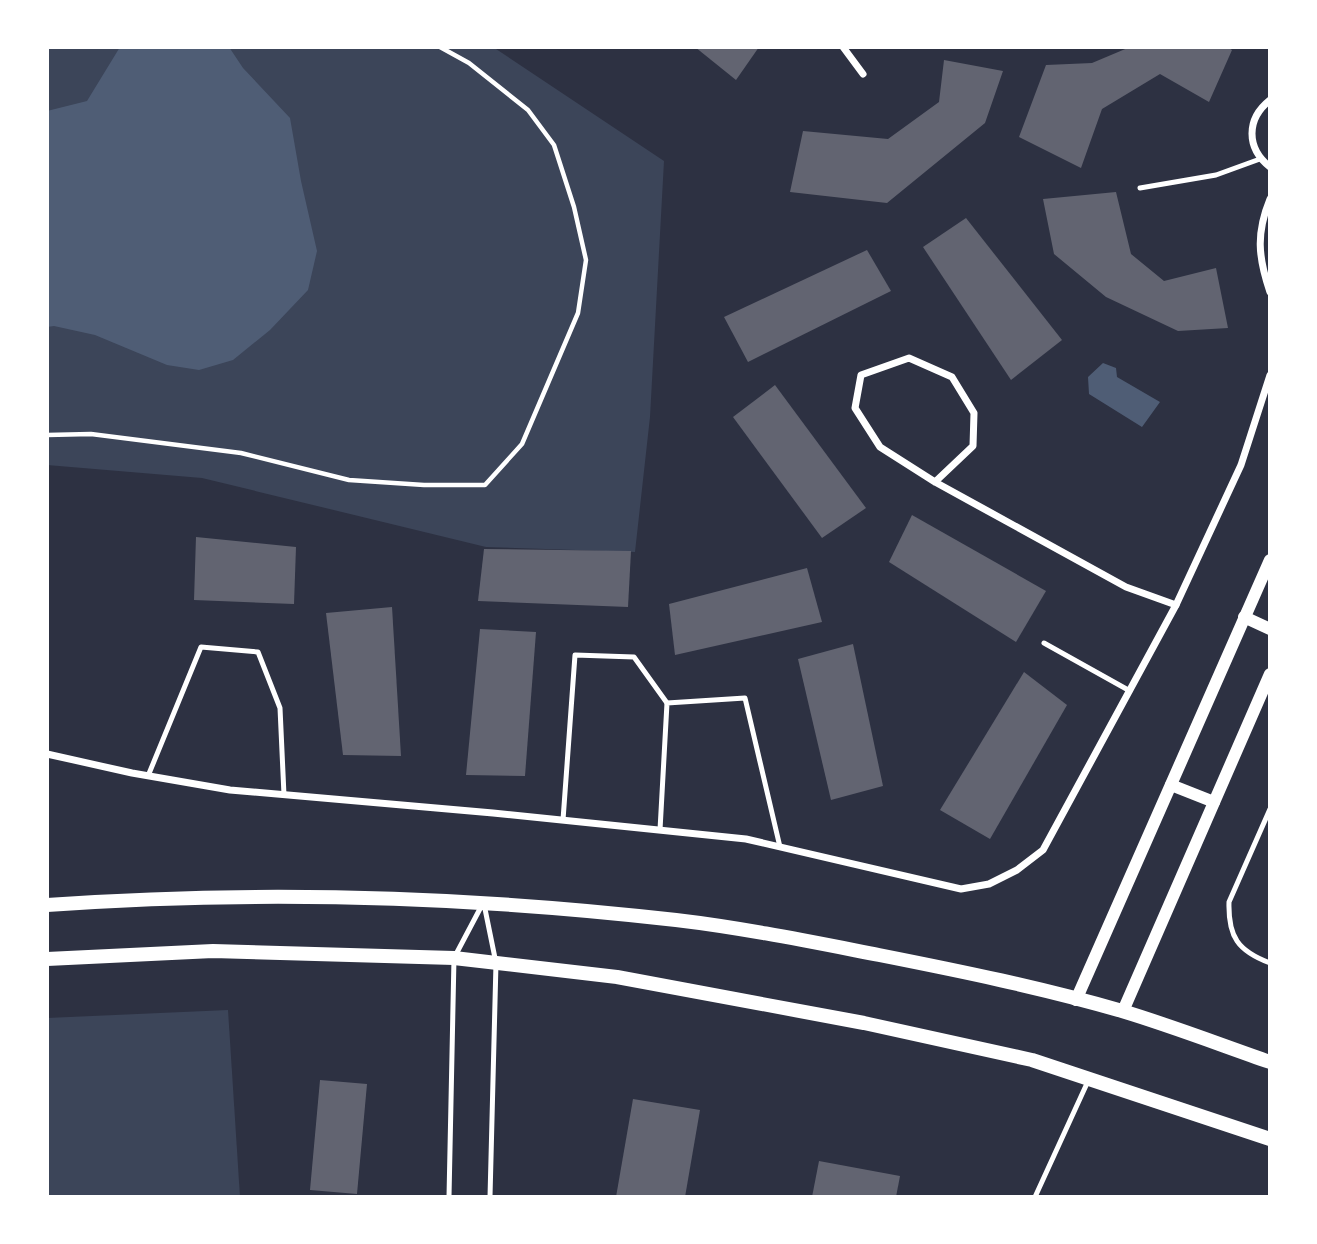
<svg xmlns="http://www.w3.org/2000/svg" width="1317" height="1244" font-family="Montserrat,sans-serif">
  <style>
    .green { fill: #3c4559 }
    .water { fill: #4f5d75 }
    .building { fill: #626471 }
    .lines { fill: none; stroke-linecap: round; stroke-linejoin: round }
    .path { stroke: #fff; stroke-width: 4.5 }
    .service { stroke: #fff; stroke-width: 5 }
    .minor { stroke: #fff; stroke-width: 7 }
    .tertiary { stroke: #fff; stroke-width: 12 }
    .secondary { stroke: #fff; stroke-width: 14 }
  </style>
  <rect width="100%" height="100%" fill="#2d3142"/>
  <g class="green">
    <path d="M47,47h446l171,114 -14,256 -15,135 -149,-5 -284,-69 -155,-13z"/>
    <path d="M228,1010l12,187h-193v-179z"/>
  </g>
  <g class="water">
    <path d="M120,47h109l14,21 47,50 11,63 16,70 -9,39 -38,40 -37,30 -34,10 -32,-5 -72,-30 -41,-9 -7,1v-216l40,-10z"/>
    <path d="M1103,363l13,5 1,9 43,25 -18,25 -53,-33 -1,-17z"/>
  </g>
  <g class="building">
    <path d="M695,47h64l-23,33z"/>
    <path d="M1130,47h97l5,3 -23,52 -49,-28 -58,35 -21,59 -62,-31 27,-72 46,-2z"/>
    <path d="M944,60l59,11 -18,52 -98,80 -97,-11 13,-61 85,8 51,-37z"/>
    <path d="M1116,192l15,62 33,27 52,-13 12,60 -50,3 -72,-34 -52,-43 -11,-55z"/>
    <path d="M966,218l96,122 -51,40 -88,-133z"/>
    <path d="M867,250l24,41 -143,71 -24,-45z"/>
    <path d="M775,385l91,123 -44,30 -89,-121z"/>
    <path d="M912,515l134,76 -30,51 -127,-80z"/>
    <path d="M196,537l100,10 -2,57 -100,-4z"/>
    <path d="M484,549l147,2 -3,56 -150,-6z"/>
    <path d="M807,568l15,54 -147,33 -6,-51z"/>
    <path d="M392,607l9,149 -58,-1 -17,-142z"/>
    <path d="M480,629l56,3 -11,144 -59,-1z"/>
    <path d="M853,644l30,142 -52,14 -33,-141z"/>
    <path d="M1024,672l43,33 -77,134 -50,-29z"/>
    <path d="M320,1080l47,4 -10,110 -47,-4z"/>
    <path d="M633,1099l67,11 -15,87h-69z"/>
    <path d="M819,1161l81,15 -4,21h-84z"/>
  </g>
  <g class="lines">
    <path class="path" d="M47,435l44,-1 150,19 108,27 75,5h61l37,-41 56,-131 8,-53 -12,-53 -20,-62 -26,-35 -59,-47 -29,-16"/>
    <g class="service">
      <path d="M1140,188l76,-13 44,-16"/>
      <path d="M1044,643l86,48"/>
      <path d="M148,776l53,-129 57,5 22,56 4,87"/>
      <path d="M1270,809l-41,93c-1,35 9,49 41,61"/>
      <path d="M563,820l12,-165 59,2 33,46"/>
      <path d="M660,830l7,-127 78,-5 35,149"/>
      <path d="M484,904l12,59 -6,234"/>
      <path d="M449,1197l5,-239 28,-53"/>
      <path d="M1035,1197l54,-118"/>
    </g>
    <g class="minor">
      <path d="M843,47l20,27"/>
      <path d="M1270,100c-24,19 -24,48 0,67"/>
      <path d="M1270,199c-14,34 -12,58 0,93"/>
      <path d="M935,482l38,-36 1,-33 -22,-36 -43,-19 -48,17 -6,33 25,39 55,35 191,105 50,18"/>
      <path d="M47,754l85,19 98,17 263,23 253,26 215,50 28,-5 28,-14 26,-20 133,-245 65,-140 29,-90"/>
    </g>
    <g class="tertiary">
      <path d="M1244,617l26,12"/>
      <path d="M1171,785l43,17"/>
      <path d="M1076,1000l194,-440"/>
      <path d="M1123,1011l147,-337"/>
    </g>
    <g class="secondary">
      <path d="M47,905c210,-15 420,-9 629,15 68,8 136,22 203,35 81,16 164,33 243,56 50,15 99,34 148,51"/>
      <path d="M47,959l166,-8 241,7 163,19 247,46 168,37 238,79"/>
    </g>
  </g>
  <rect width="1317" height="1244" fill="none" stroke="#ffffff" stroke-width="98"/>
</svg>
